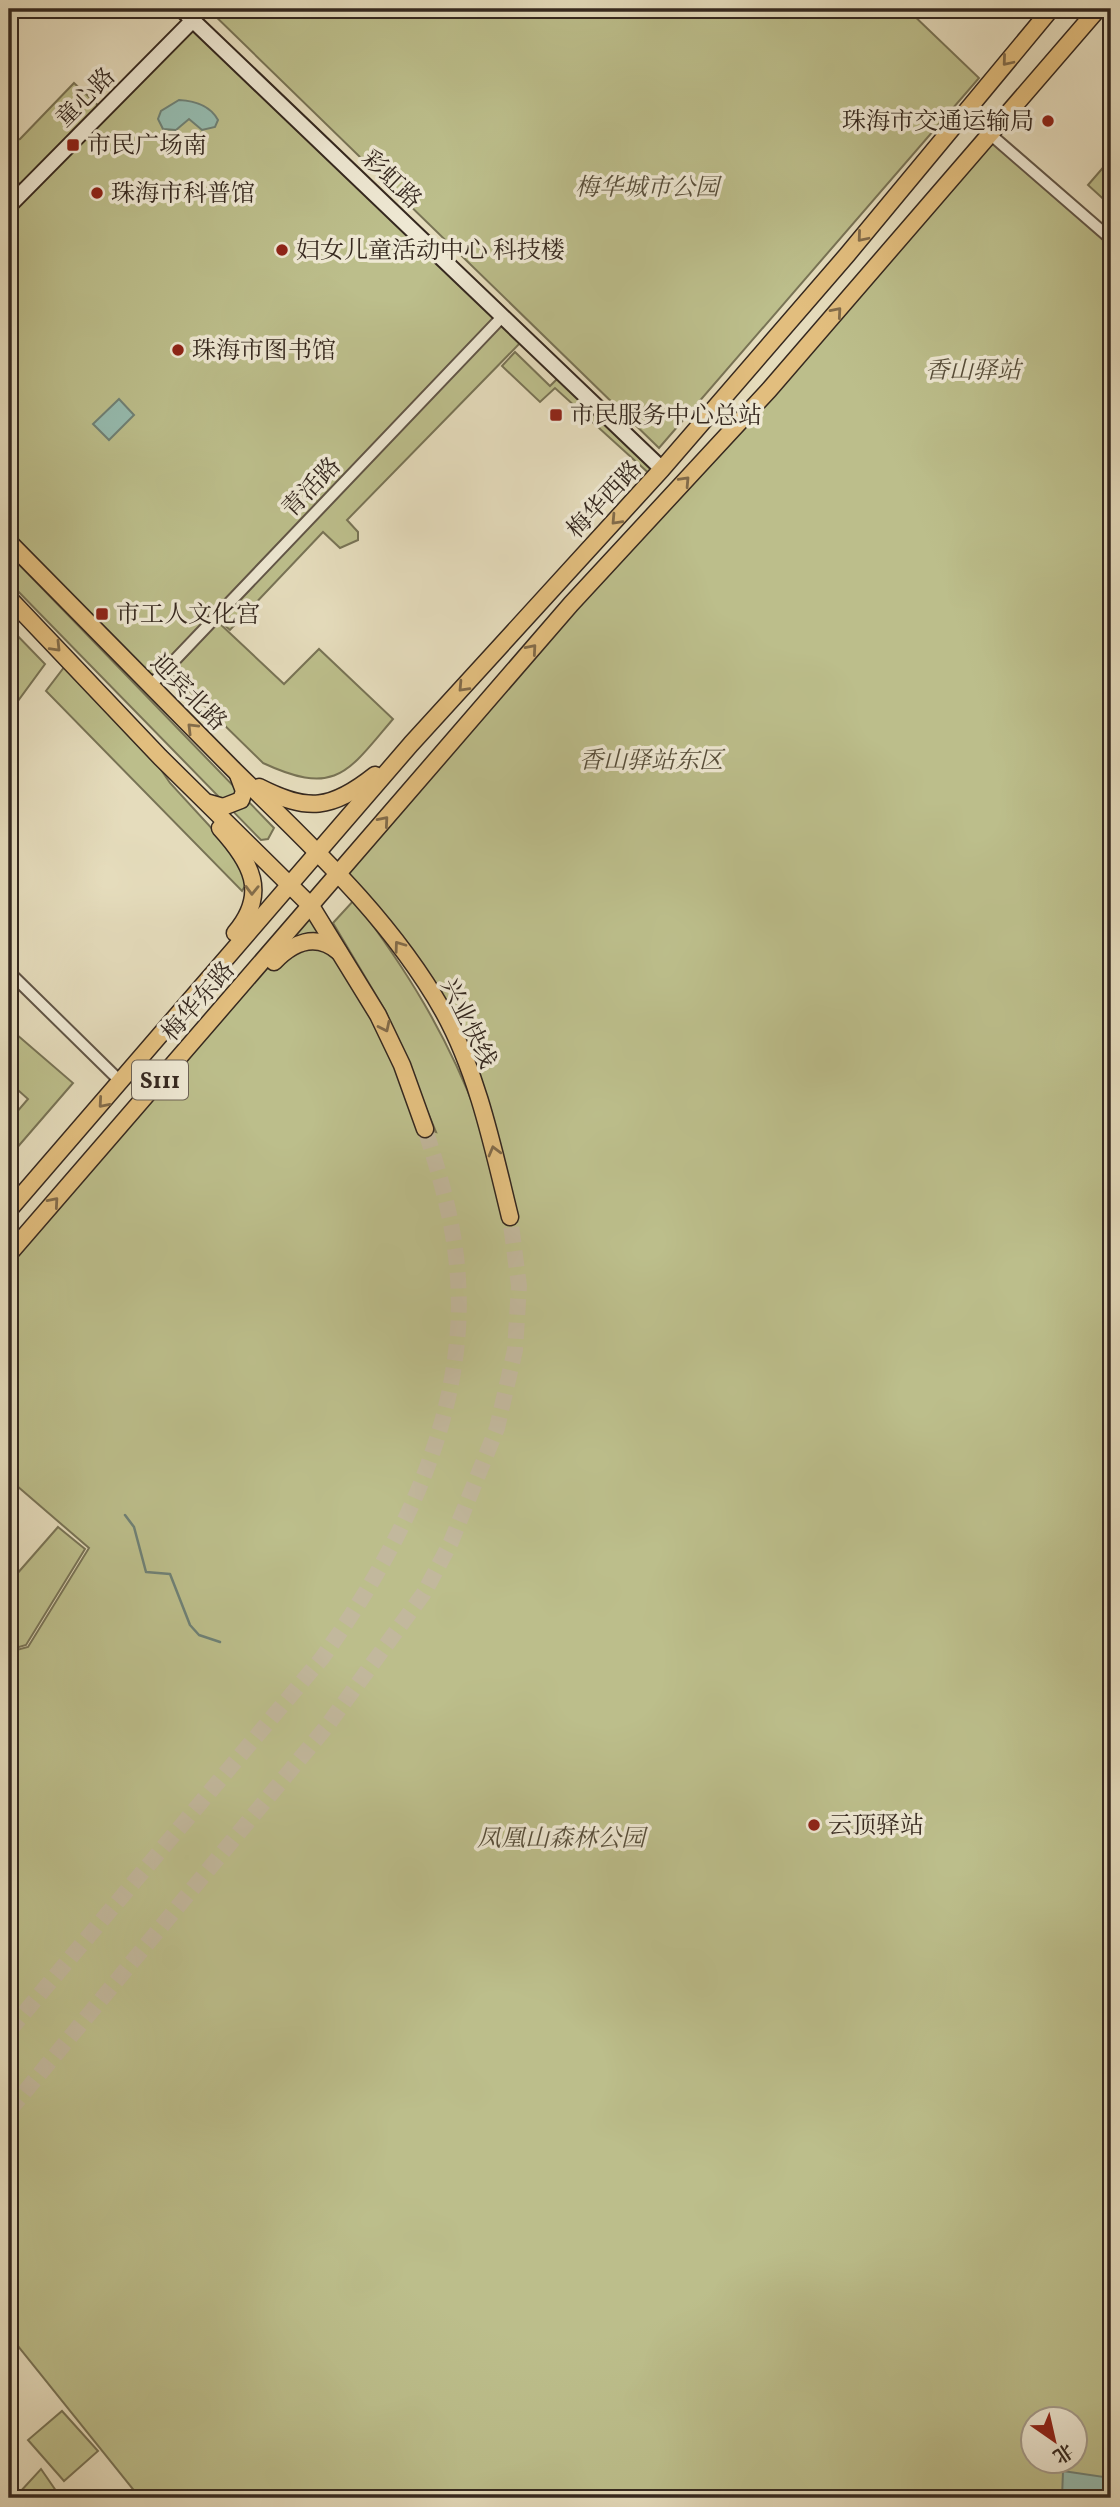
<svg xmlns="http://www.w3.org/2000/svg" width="1120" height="2507" font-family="Vollkorn,'Noto Serif SC',serif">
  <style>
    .green { fill: #bcbe8b; stroke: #787355; stroke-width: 2; fill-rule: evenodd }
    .water { fill: #96bcb0; stroke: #6f8176; stroke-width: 2 }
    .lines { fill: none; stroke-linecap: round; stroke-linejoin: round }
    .stream { stroke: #6f8176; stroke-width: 2.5 }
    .primary-tunnel { stroke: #c2b89d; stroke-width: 16; stroke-dasharray: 16 8; stroke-linecap: butt }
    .street-casing { stroke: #615546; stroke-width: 14 }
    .secondary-casing { stroke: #35281f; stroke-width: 18 }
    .primary-casing { stroke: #35281f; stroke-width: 19 }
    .street { stroke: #eee8d3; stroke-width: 10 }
    .secondary { stroke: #eee8d3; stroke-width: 14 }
    .primary { stroke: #e2be7e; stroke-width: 16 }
    .oneway { stroke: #836c4a }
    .poi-dot { fill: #8f2418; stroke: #eee8d3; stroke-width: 2.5 }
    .labels { text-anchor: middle; stroke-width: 7; stroke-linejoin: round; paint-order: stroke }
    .shield { fill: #eee8d3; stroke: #6c6255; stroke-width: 2 }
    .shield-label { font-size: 23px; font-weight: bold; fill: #35281f }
    .street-label { font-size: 24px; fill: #35281f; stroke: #eee8d3 }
    .poi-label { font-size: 24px; fill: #35281f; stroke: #eee8d3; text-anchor: start }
    .park-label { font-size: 24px; font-style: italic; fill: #574e3a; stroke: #eee8d3 }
  </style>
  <rect width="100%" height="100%" fill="#e5dcbc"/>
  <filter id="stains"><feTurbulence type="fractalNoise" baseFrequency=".00286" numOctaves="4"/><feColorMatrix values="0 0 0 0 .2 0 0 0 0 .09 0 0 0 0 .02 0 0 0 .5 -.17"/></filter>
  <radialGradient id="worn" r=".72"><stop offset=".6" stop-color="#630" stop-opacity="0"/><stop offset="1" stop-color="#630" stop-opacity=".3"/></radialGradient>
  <g class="green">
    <path d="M208,9h699l72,69 -320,370z"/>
    <path d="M193,21l309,296 -352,369 -141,-146v-334z"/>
    <path d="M74,83l27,25 -79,78 -13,-12v-32l11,-3z"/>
    <path d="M990,135l121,104v2259h-971l-131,-163v-683l19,-5 61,-99 -80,-69v-225l302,-348 14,18 100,205 11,3 -50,-120 -53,-89 21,-23c53,70 93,135 124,217l-24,-84 -115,-160zM1032,2420h42v42h-42z"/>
    <path d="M1107,163l4,4v39l-23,-21z"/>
    <path d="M501,321l21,20 -175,179 11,12v8l-18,8 -17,-16 -93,98 -13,-11z"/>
    <path d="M515,352l35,34 10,-10 100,93 -7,8 -98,-89 -15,14 -38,-36z"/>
    <path d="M9,554l265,274 -6,11 -7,1 -252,-258z"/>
    <path d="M218,622l66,62 35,-35 74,70c-45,53 -57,78 -130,44l-92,-90z"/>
    <path d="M9,627l36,37 -33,45 -3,-4z"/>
    <path d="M65,666l90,95 15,22 69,75 9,23 -6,10 -196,-200z"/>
    <path d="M16,1034l57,49 -64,74v-36l19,-22 -19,-17v-39z"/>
    <path d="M58,1527l27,22 -59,96 -17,5v-67z"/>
    <path d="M62,2411l36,40 -34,30 -36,-41z"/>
    <path d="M41,2469l20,29h-37l-5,-5z"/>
  </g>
  <g class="water">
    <path d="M179,100c16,1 31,5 39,20l-3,7 -13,3 -13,-11 -13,11 -13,-1 -5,-10 3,-8z"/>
    <path d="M119,399l15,16 -25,25 -16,-16z"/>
    <path d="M1063,2471l48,7v20h-49z"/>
  </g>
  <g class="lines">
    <path class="stream" d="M125,1515l9,12 12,45 24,2 20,51 9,10 21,7"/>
    <g class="primary-tunnel">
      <path d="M9,2031l313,-373c78,-109 145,-242 136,-379 -3,-52 -17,-101 -33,-150"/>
      <path d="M9,2111l318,-385 97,-133 27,-51 46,-114 18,-78 4,-64 -9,-69"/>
    </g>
    <g class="street-casing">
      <g id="street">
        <path d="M990,134l121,105"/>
        <path d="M150,686l352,-369"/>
        <path d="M9,972l112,110"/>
      </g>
    </g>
    <g class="secondary-casing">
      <g id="secondary">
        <path d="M181,9l481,460"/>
        <path d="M9,206l184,-186"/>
      </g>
    </g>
    <g class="primary-casing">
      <g id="primary">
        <path d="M9,542c74,75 148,151 223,226 77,76 157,148 211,243 35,63 50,137 67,206"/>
        <path d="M9,598l151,159 151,149 67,109 24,50 23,64"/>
        <path d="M259,787c49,25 72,23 116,-12"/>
        <path d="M209,803l14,4 18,-7 3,-9 -6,-16"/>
        <path d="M220,828c31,34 49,65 15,105"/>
        <path d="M274,962c18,-19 42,-30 65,-10"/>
        <path d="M9,1210l402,-466 251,-275 185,-214 204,-246"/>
        <path d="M9,1254l562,-650 198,-214 329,-381"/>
      </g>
    </g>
    <use href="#street" class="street"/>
    <use href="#secondary" class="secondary"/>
    <use href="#primary" class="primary"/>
  </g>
  <defs><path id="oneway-chevron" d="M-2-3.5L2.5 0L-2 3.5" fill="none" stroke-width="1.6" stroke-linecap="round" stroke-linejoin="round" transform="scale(1.75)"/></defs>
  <g class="oneway">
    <use href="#oneway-chevron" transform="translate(1007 61) rotate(130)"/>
    <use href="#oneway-chevron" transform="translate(862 237) rotate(130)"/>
    <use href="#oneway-chevron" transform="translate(837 312) rotate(-49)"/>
    <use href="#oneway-chevron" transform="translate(685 481) rotate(-47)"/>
    <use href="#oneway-chevron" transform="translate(616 520) rotate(133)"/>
    <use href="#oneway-chevron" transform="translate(56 647) rotate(46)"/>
    <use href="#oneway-chevron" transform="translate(532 649) rotate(-49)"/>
    <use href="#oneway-chevron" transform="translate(463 687) rotate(133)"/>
    <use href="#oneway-chevron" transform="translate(192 728) rotate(-135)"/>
    <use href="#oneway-chevron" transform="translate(384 821) rotate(-49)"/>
    <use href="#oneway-chevron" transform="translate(252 890) rotate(91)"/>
    <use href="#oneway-chevron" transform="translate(399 946) rotate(-126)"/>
    <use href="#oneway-chevron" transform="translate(385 1027) rotate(64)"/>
    <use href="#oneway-chevron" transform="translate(103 1103) rotate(131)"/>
    <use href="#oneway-chevron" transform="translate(494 1151) rotate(-105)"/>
    <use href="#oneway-chevron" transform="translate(54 1202) rotate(-49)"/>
  </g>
  <g class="poi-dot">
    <circle cx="1048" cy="121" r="7"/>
    <rect x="66" y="138" width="14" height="14" rx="3.5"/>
    <circle cx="97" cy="193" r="7"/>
    <circle cx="282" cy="250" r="7"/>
    <circle cx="178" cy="350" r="7"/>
    <rect x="549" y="408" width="14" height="14" rx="3.5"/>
    <rect x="95" y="607" width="14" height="14" rx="3.5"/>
    <circle cx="814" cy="1825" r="7"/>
  </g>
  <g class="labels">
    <rect class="shield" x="132" y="1060.5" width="56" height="39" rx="5"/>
    <g class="shield-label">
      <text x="160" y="1088">S111</text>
    </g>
    <g class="street-label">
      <text transform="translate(85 97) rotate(-45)" y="8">童心路</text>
      <text transform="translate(392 179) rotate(44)" y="8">彩虹路</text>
      <text transform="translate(311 487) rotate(-46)" y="8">青活路</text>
      <text transform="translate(604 499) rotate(-47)" y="8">梅华西路</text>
      <text transform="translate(189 692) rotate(45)" y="8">迎宾北路</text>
      <text transform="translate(198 1001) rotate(-49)" y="8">梅华东路</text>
      <text transform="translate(469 1023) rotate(64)" y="8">兴业快线</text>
    </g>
    <g class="poi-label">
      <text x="1034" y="129" text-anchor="end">珠海市交通运输局</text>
      <text x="87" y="153">市民广场南</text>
      <text x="111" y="201">珠海市科普馆</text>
      <text x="296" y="258">妇女儿童活动中心 科技楼</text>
      <text x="192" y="358">珠海市图书馆</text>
      <text x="570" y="423">市民服务中心总站</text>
      <text x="116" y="622">市工人文化宫</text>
      <text x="828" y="1833">云顶驿站</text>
    </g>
    <g class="park-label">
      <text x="647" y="195">梅华城市公园</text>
      <text x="973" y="378">香山驿站</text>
      <text x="651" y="768">香山驿站东区</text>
      <text x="561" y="1846">凤凰山森林公园</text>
    </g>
  </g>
  <rect width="1120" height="2507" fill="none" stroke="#e5dcbc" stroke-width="35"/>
  <rect x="10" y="10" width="1099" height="2486" fill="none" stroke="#35281f" stroke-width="3.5"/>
  <rect x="18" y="18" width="1085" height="2472" fill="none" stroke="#35281f" stroke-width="2"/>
  <g transform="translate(1054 2440) rotate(146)"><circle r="33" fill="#eee8d3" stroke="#a49b8b" stroke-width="2"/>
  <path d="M0-5L12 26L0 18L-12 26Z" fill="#8f2418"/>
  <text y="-10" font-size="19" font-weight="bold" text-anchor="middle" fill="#35281f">北</text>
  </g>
  <rect width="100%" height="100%" filter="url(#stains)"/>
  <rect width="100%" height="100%" fill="url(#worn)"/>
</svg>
